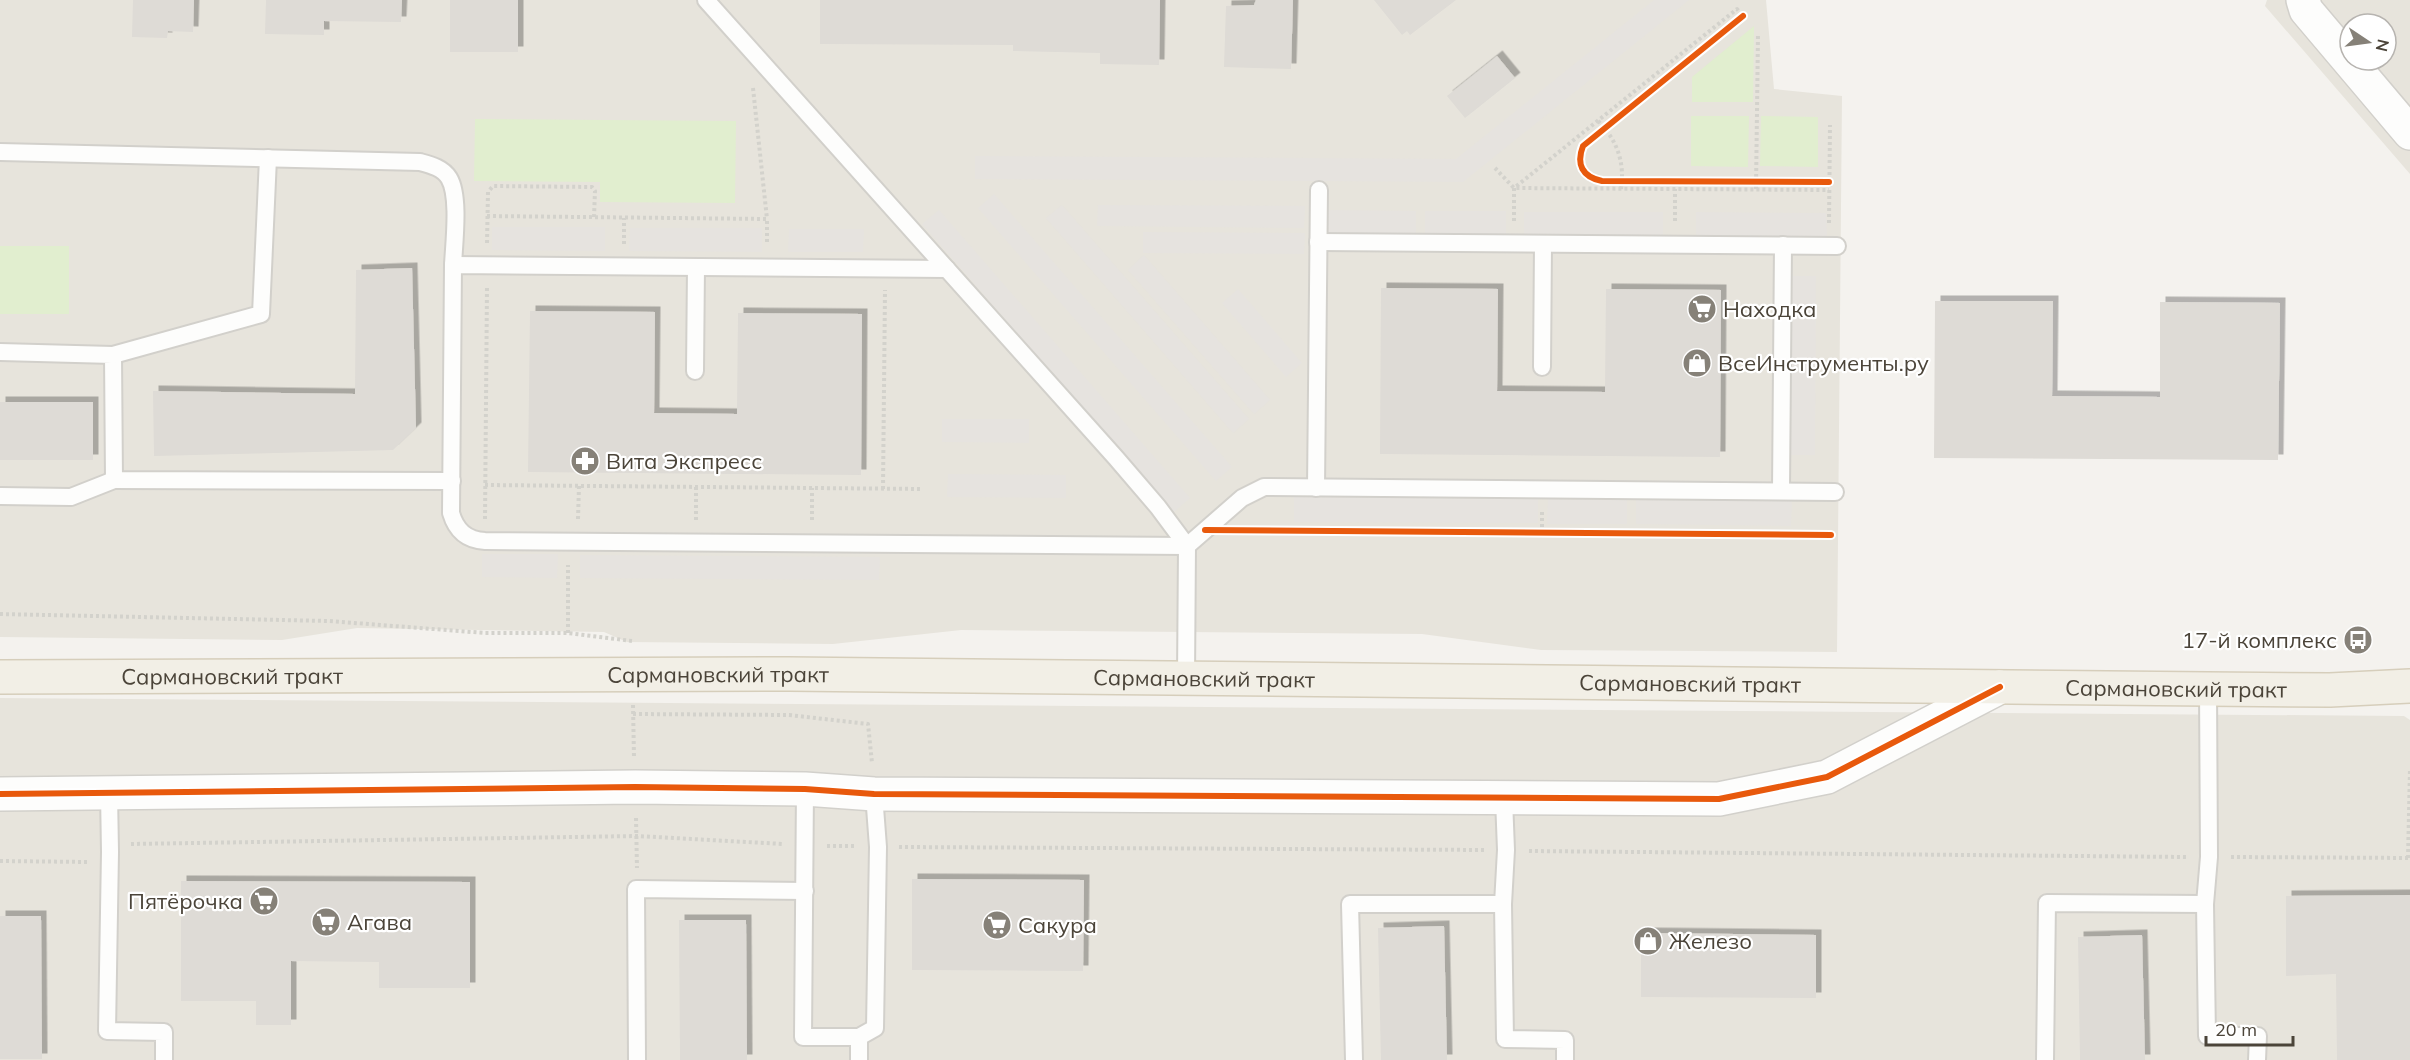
<svg xmlns="http://www.w3.org/2000/svg" width="2410" height="1060" font-family="Mulish,sans-serif">
  <style>
    .residential { fill: #e7e4dc; fill-rule: evenodd }
    .green { fill: #e1eecf }
    .parking { fill: #e6e3df }
    .building { fill: #dedbd6; filter: url(#shadow) }
    .lines { fill: none; stroke-linecap: round; stroke-linejoin: round }
    .service-casing { stroke: #d2d0cb; stroke-width: 20 }
    .minor-casing { stroke: #d2d0cb; stroke-width: 36 }
    .tertiary-casing { stroke: #d2d0cb; stroke-width: 36 }
    .primary-casing { stroke: #d6cebb; stroke-width: 36 }
    .path { stroke: #d3d2cc; stroke-width: 4; stroke-dasharray: 3 3; stroke-linecap: butt }
    .service { stroke: #fdfdfc; stroke-width: 16 }
    .minor { stroke: #fdfdfc; stroke-width: 33 }
    .tertiary { stroke: #fdfdfc; stroke-width: 33 }
    .primary { stroke: #f2efe6; stroke-width: 33 }
    .cycleway-casing { stroke: #fff; stroke-width: 10 }
    .cycleway { stroke: #e8590c; stroke-width: 6 }
    .labels { text-anchor: middle; stroke-width: 4.5; stroke-linejoin: round; paint-order: stroke }
    .poi-label { font-size: 22px; fill: #4b4439; stroke: #fff; text-anchor: start }
    .street-label { font-size: 22px; fill: #4b4439; stroke: #fff }
  </style>
  <defs>
    <filter id="shadow"><feDropShadow dx="5.5" dy="-5.5" stdDeviation="0" flood-color="#0004"/></filter>
  </defs>
  <rect width="100%" height="100%" fill="#f4f2ee"/>
  <g class="residential">
    <path d="M0,0h1766l8,89 68,7 -5,556 -296,-2 -119,-16 -461,-4 -128,14 -206,-2 -23,-10 -247,-4 -75,12 -282,-3z"/>
    <path d="M2267,0h143v174l-145,-168zM2350,24h36v36h-36z"/>
    <path d="M0,698l2404,18 6,4v340h-2410z"/>
  </g>
  <g class="green">
    <path d="M1754,26l-1,76h-61v-25z"/>
    <path d="M1691,116h58l-1,51 -57,-1z"/>
    <path d="M1761,116l57,1v50l-58,-1z"/>
    <path d="M475,119l261,2 -1,82 -135,-1v-20l-126,-1z"/>
    <rect x="0" y="246" width="69" height="68"/>
  </g>
  <g class="parking">
    <path d="M1654,0h35l-226,182 -488,-3v-23l481,3z"/>
    <path d="M994,194l238,273 -16,14 -238,-273z"/>
    <path d="M1062,205l187,214 -16,14 -187,-215z"/>
    <path d="M1098,205l207,1 -1,22 -207,-2z"/>
    <path d="M939,210l251,288 -16,14 -252,-288z"/>
    <path d="M1328,210l88,1v23l-89,-1z"/>
    <path d="M1425,211h81v24l-81,-1z"/>
    <path d="M1524,212h139v24l-139,-1z"/>
    <path d="M1696,212l130,1 1,24 -131,-1z"/>
    <path d="M492,227h113v24l-113,-1z"/>
    <path d="M630,228h132v24l-133,-1z"/>
    <path d="M789,229h75l-1,23h-75z"/>
    <path d="M1143,232l162,1 -1,21 -161,-1z"/>
    <path d="M1144,255l126,145 -16,14 -126,-144z"/>
    <path d="M1791,276h25l-1,179h-25z"/>
    <path d="M1238,289l64,74 -16,14 -64,-74z"/>
    <path d="M942,419h87v24l-87,-1z"/>
    <path d="M948,474l118,1v23l-119,-1z"/>
    <path d="M1294,497l244,2v24l-244,-1z"/>
    <path d="M1548,499l79,1v24h-80z"/>
    <path d="M1636,500l156,1 -1,25 -155,-2z"/>
    <path d="M482,554h76l-1,24 -75,-1z"/>
    <path d="M580,555l300,2 -1,23 -299,-2z"/>
  </g>
  <g class="building">
    <path d="M133,0h61l-1,32 -25,-1 -1,7 -35,-1z"/>
    <path d="M266,0h136l-1,22 -77,-1v14l-59,-1z"/>
    <rect x="450" y="0" width="68" height="52"/>
    <path d="M820,0h340l-1,65 -59,-1v-11l-87,-2v-6l-193,-1z"/>
    <path d="M1256,0h37l-2,69 -67,-2 2,-61 28,-1z"/>
    <path d="M1374,0h82l-46,35 -3,-4 -5,4z"/>
    <path d="M1497,56l18,22 -50,40 -18,-22z"/>
    <path d="M412,268l4,160 -23,22 -239,6 -1,-65 202,3 1,-124z"/>
    <path d="M1381,288l117,1 -1,102 108,1 1,-103 115,1 -1,167 -340,-3z"/>
    <path d="M1935,301h118l-1,95 108,1v-95l120,1 -2,157 -344,-2z"/>
    <path d="M530,311l125,1 -1,101 83,1 1,-101 124,1 -1,161 -333,-3z"/>
    <rect x="0" y="402" width="93" height="58"/>
    <path d="M912,879l172,1 -1,91 -171,-1z"/>
    <path d="M181,881l289,1v106h-91v-26l-88,-1v64h-35v-24h-75z"/>
    <path d="M2410,895v165h-73l-1,-86 -50,2v-80z"/>
    <path d="M0,916h41l1,143h-42z"/>
    <path d="M679,920h67l1,140h-67z"/>
    <path d="M1444,926l3,134h-66l-3,-132z"/>
    <path d="M1641,933l175,2v63l-175,-1z"/>
    <path d="M2142,935l3,125h-65l-2,-123z"/>
  </g>
  <g class="lines">
    <g class="service-casing">
      <g id="service">
        <path d="M706,0l410,458 42,49 29,39 -1,132"/>
        <path d="M0,152l420,10c11,3 23,6 29,16 11,18 5,65 4,87"/>
        <path d="M1318,242l519,4"/>
        <path d="M947,269l-494,-4 -2,248c5,17 15,27 34,28l702,5 55,-48 22,-11 571,5"/>
        <path d="M0,352l113,3 1,125 338,1"/>
        <path d="M113,355l148,-41 7,-156"/>
        <path d="M1542,367l1,-123"/>
        <path d="M695,371l1,-104"/>
        <path d="M1316,488l3,-298"/>
        <path d="M1781,491l2,-246"/>
        <path d="M0,496l71,1 43,-17"/>
        <path d="M805,789l-2,248h56v23"/>
        <path d="M109,793l1,59 -3,179 57,1v28"/>
        <path d="M1503,904l2,135 60,1v20"/>
        <path d="M2205,904l2,132h51l-1,24"/>
        <path d="M859,1037l16,-9 3,-181 -4,-53"/>
        <path d="M637,1060l-1,-171 169,2"/>
        <path d="M1354,1060l-4,-156h153l3,-54 -2,-51"/>
        <path d="M2045,1060l2,-157 158,1 4,-47 -1,-168"/>
      </g>
    </g>
    <g class="minor-casing">
      <path id="minor" d="M0,794l635,-7 170,2 69,5 845,5 108,-22 173,-90"/>
    </g>
    <g class="tertiary-casing">
      <path id="tertiary" d="M2303,0l3,10 104,123"/>
    </g>
    <g class="primary-casing">
      <g id="primary">
        <path id="s1" d="M0,677l789,-3 1419,15 122,1 80,-4"/>
      </g>
    </g>
    <g class="path">
      <path d="M753,88l14,131"/>
      <path d="M1598,121c19,19 27,41 23,68"/>
      <path d="M1495,168l19,20 315,2"/>
      <path d="M1756,189l2,-155"/>
      <path d="M487,216l280,3v26"/>
      <path d="M1514,221v-33l223,-179 6,7"/>
      <path d="M1675,221v-32"/>
      <path d="M1829,223l1,-98"/>
      <path d="M487,243l1,-51 5,-6 99,1 3,4 -1,26"/>
      <path d="M624,244v-26"/>
      <path d="M485,485l437,4"/>
      <path d="M883,489l2,-199"/>
      <path d="M485,519l2,-232"/>
      <path d="M578,519l1,-33"/>
      <path d="M696,520v-33"/>
      <path d="M812,520v-32"/>
      <path d="M1542,533v-22"/>
      <path d="M0,614l329,7 156,12h83l64,8v2"/>
      <path d="M568,633v-68"/>
      <path d="M633,705l1,52"/>
      <path d="M633,714l156,1 79,9 4,39"/>
      <path d="M636,818l1,50"/>
      <path d="M131,844l506,-8 146,8"/>
      <path d="M827,846h28"/>
      <path d="M899,847l586,3"/>
      <path d="M1529,851l658,6"/>
      <path d="M2231,857l179,1"/>
      <path d="M2408,858l2,-89"/>
      <path d="M0,861l88,1"/>
    </g>
    <use href="#service" class="service"/>
    <use href="#minor" class="minor"/>
    <use href="#tertiary" class="tertiary"/>
    <use href="#primary" class="primary"/>
    <g class="cycleway-casing">
      <g id="cycleway">
        <path d="M1743,16l-160,130c-7,18 -1,31 19,35l227,1"/>
        <path d="M1205,530l626,5"/>
        <path d="M0,794l635,-7 170,2 69,5 845,5 108,-22 173,-90"/>
      </g>
    </g>
    <use href="#cycleway" class="cycleway"/>
  </g>
  <defs>
    <g id="supermarket-disc" transform="scale(1.5)"><circle r="9.5" fill="#868178" stroke="#fff"/><path d="M-6-5.5h2.5l.6 2H6L4.5 2H-2.5L-4.4-4H-6ZM-1.5 3.2a1.3 1.3 0 1 0 .1 0ZM3 3.2a1.3 1.3 0 1 0 .1 0Z" fill="#fff"/></g>
    <g id="shop-disc" transform="scale(1.5)"><circle r="9.5" fill="#868178" stroke="#fff"/><path d="M-5-2.5h2.3a2.7 3.5 0 0 1 5.4 0H5L5.5 6h-11ZM-1.5-2.5h3a1.5 2.3 0 0 0-3 0Z" fill="#fff"/></g>
    <g id="pharmacy-disc" transform="scale(1.5)"><circle r="9.5" fill="#868178" stroke="#fff"/><path d="M-2-6h4v4h4v4h-4v4h-4v-4h-4v-4h4Z" fill="#fff"/></g>
    <g id="bus-disc" transform="scale(1.5)"><circle r="9.5" fill="#868178" stroke="#fff"/><path d="M-5-6H5V4H4V6H2V4H-2V6H-4V4H-5ZM-3.5-4V0h7V-4ZM-3.5 1.2v1.5H-2V1.2ZM2 1.2v1.5H3.5V1.2Z" fill="#fff"/></g>
  </defs>
  <g fill-rule="evenodd">
    <use href="#supermarket-disc" x="1702" y="309"/>
    <use href="#shop-disc" x="1697" y="363"/>
    <use href="#pharmacy-disc" x="585" y="461"/>
    <use href="#bus-disc" x="2358" y="640"/>
    <use href="#supermarket-disc" x="264" y="901"/>
    <use href="#supermarket-disc" x="326" y="922"/>
    <use href="#supermarket-disc" x="997" y="925"/>
    <use href="#shop-disc" x="1648" y="941"/>
  </g>
  <g class="labels">
    <g class="poi-label">
      <text x="1723" y="317">Находка</text>
      <text x="1718" y="371">ВсеИнструменты.ру</text>
      <text x="606" y="469">Вита Экспресс</text>
      <text x="2337" y="648" text-anchor="end">17-й комплекс</text>
      <text x="243" y="909" text-anchor="end">Пятёрочка</text>
      <text x="347" y="930">Агава</text>
      <text x="1018" y="933">Сакура</text>
      <text x="1669" y="949">Железо</text>
    </g>
    <g class="street-label">
      <text dy="8" stroke="none"><textPath href="#s1" startOffset="718">Сармановский тракт</textPath></text>
      <text dy="8" stroke="none"><textPath href="#s1" startOffset="232">Сармановский тракт</textPath></text>
      <text dy="8" stroke="none"><textPath href="#s1" startOffset="1204">Сармановский тракт</textPath></text>
      <text dy="8" stroke="none"><textPath href="#s1" startOffset="1690">Сармановский тракт</textPath></text>
      <text dy="8" stroke="none"><textPath href="#s1" startOffset="2176">Сармановский тракт</textPath></text>
    </g>
  </g>
  <g transform="translate(2368 42) rotate(103)"><circle r="28" fill="#ffffff" stroke="#b7b4b0" stroke-width="1.5"/>
  <path d="M0-4.5L10 22L0 15L-10 22Z" fill="#868178"/>
  <text y="-9" font-size="16" font-weight="bold" text-anchor="middle" fill="#4b4439">N</text>
  </g>
  <path d="M2206 1036v9h87v-9" fill="none" stroke="#4b4439" stroke-width="3"/>
  <text x="2215" y="1036" font-size="18" fill="#4b4439" stroke="#ffffff" stroke-width="4.5" paint-order="stroke">20 m</text>
</svg>
